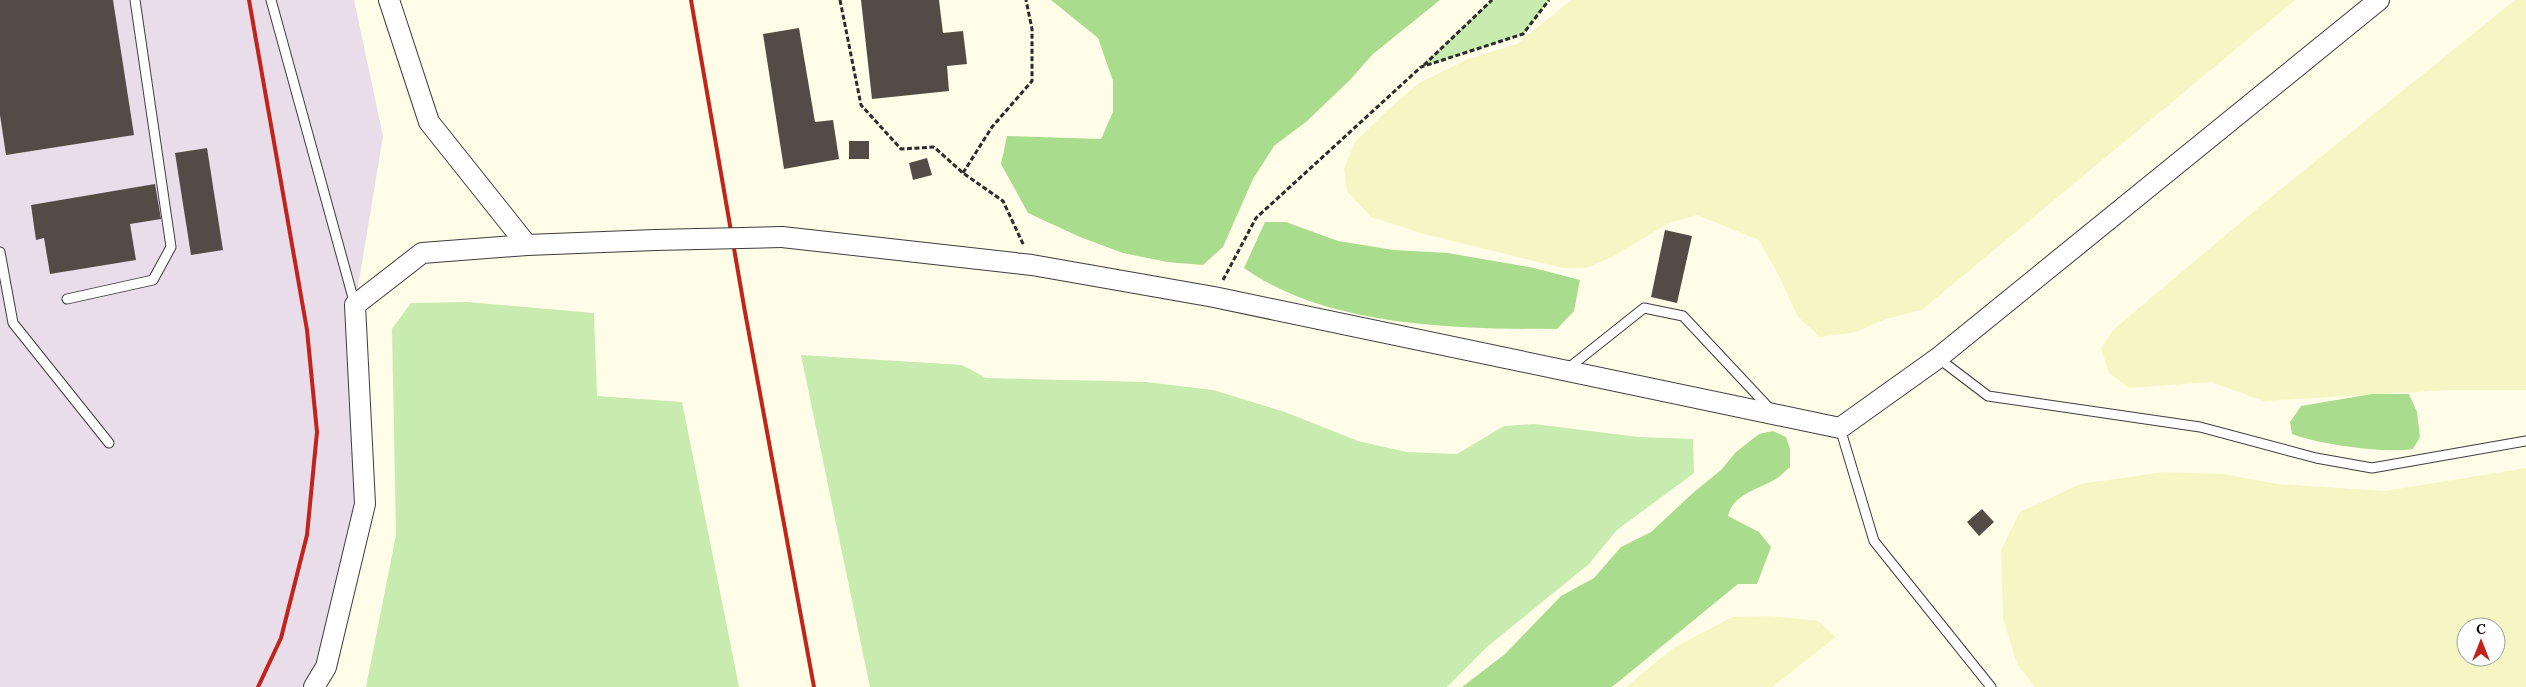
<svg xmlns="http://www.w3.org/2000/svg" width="2526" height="687" font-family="Lora,serif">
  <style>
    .industrial { fill: #eaddea }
    .farmland { fill: #f6f6c5; fill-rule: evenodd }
    .green { fill: #c8ebaf }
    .forest { fill: #a9dd8d }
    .building { fill: #534c46 }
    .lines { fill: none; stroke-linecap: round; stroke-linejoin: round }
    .service-casing { stroke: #3d3d3d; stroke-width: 11 }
    .tertiary-casing { stroke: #3d3d3d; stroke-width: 22 }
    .path { stroke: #2c2c2c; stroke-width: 3; stroke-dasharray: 5 2.5; stroke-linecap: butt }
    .service { stroke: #fff; stroke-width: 9 }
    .tertiary { stroke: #fff; stroke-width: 20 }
    .rail { stroke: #c2231a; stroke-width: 4 }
    .tertiary-bridge-casing { stroke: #3d3d3d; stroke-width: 22; stroke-linecap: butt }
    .tertiary-bridge { stroke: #fff; stroke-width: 20 }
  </style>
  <rect width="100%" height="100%" fill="#fffde7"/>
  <path class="industrial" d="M0,0h354l29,136 -28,169 10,199 -51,183h-314z"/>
  <g class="farmland">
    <path d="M1571,0h724l-373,310 -36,9 -30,13 -36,5 -22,-20 -19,-41 -20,-36 -62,-25 -28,8 -57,34 -26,11h-23l-139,-34 -53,-17 -24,-26 -3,-22 11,-27 35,-34 29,-25 49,-24 49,-15z"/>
    <path d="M2515,0h11v390h-76l-186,11 -53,-19 -82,6 -20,-15 -8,-25 12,-18 147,-124z"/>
    <path d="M2526,468v219h-491l-18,-23 -14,-46 -2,-68 19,-38 60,-28 84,-12 60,2 53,10 108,7zM2466,627h30v30h-30z"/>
    <path d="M1771,616l47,5 18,16 -64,50h-146l46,-38 60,-32z"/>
  </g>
  <g class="green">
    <path d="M1492,0h57l-26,34 -102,33z"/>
    <path d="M467,302l127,11 3,83 85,6 57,285h-373l30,-152 -4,-206 19,-26z"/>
    <path d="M801,355l161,10 24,13 160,4 67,8 72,22 73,29 49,11 50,2 47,-28 30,-2 104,13 55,2 1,34 -77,57 -28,34 -101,82 -41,41h-577z"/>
  </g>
  <g class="forest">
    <path d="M1051,0h389l-67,54 -24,27 -42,40 -33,25 -21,33 -30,68 -20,18 -36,-3 -44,-9 -43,-16 -52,-24 -27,-49 6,-28 94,3 12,-27v-31l-15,-43z"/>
    <path d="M1265,222h21l52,19 56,9 54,3 86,15 46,12 -6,31 -17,18c-99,0 -230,-2 -313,-61z"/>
    <path d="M2372,394h37l8,18 3,25 -7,12c-26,5 -96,-5 -121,-15l-2,-12 11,-16z"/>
    <path d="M1773,431l13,6 4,12v18c-5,4 -10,10 -16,13 -17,10 -41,14 -46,36l31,16 12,15 -14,37h-19l-126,103h-150l43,-33 56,-58 33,-18 27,-31 30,-15 43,-40 27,-22 15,-18 23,-18z"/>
  </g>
  <g class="building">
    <path d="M0,0h113l21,135 -128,20 -6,-40z"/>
    <path d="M861,0h78l4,33 20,-2 4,33 -20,2 2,25 -77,8z"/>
    <path d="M799,28l16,94 18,-2 6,39 -55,10 -21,-135z"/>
    <rect x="849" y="141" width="20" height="18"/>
    <path d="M207,148l16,102 -32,5 -16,-102z"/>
    <path d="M927,158l5,17 -19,5 -4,-17z"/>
    <path d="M155,184l6,35 -31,5 6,36 -86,14 -6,-36 -8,2 -5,-35z"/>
    <path d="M1665,230l27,6 -15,67 -26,-6z"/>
    <path d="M1982,509l12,13 -15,14 -12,-14z"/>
  </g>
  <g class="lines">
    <g class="service-casing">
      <g id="service">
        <path d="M271,0l84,305"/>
        <path d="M0,252l13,71 96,120"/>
        <path d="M67,299l86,-19 18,-33 -36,-247"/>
        <path d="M1938,358l50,38 212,31 116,31 56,10 154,-27"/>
        <path d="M1566,370l78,-62 39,8 89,95"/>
        <path d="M1840,428l34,113 117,146"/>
      </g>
    </g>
    <g class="tertiary-casing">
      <g id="tertiary">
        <path d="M389,0l40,122 98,123"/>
        <path d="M782,237l250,28 182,32 626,131 98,-70 441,-358"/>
        <path d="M314,687l12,-20 39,-163 -10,-199 67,-52 105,-8 128,-5"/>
      </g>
    </g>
    <g class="path">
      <path d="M840,0l21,105 40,44 33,-2 29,26 40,28 21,45"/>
      <path d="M1424,65l68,-65"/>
      <path d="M963,173l29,-46 40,-46v-52l-6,-29"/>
      <path d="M1223,280l33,-62 165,-151 102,-33 26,-34"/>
    </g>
    <use href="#service" class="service"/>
    <use href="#tertiary" class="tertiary"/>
    <g class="rail">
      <path d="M249,0l58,330 10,102 -10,103 -26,103 -23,49"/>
      <path d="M691,0l54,312 69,375"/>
    </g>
    <g class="tertiary-bridge-casing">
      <path id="tertiary-bridge" d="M655,240l127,-3"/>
    </g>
    <use href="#tertiary-bridge" class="tertiary-bridge"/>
  </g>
  <g transform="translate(2481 642)"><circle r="24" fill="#ffffff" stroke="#9d9d9d"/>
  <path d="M0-4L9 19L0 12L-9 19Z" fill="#c2231a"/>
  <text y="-8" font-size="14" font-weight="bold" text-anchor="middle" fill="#0a0a0a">С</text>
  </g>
</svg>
